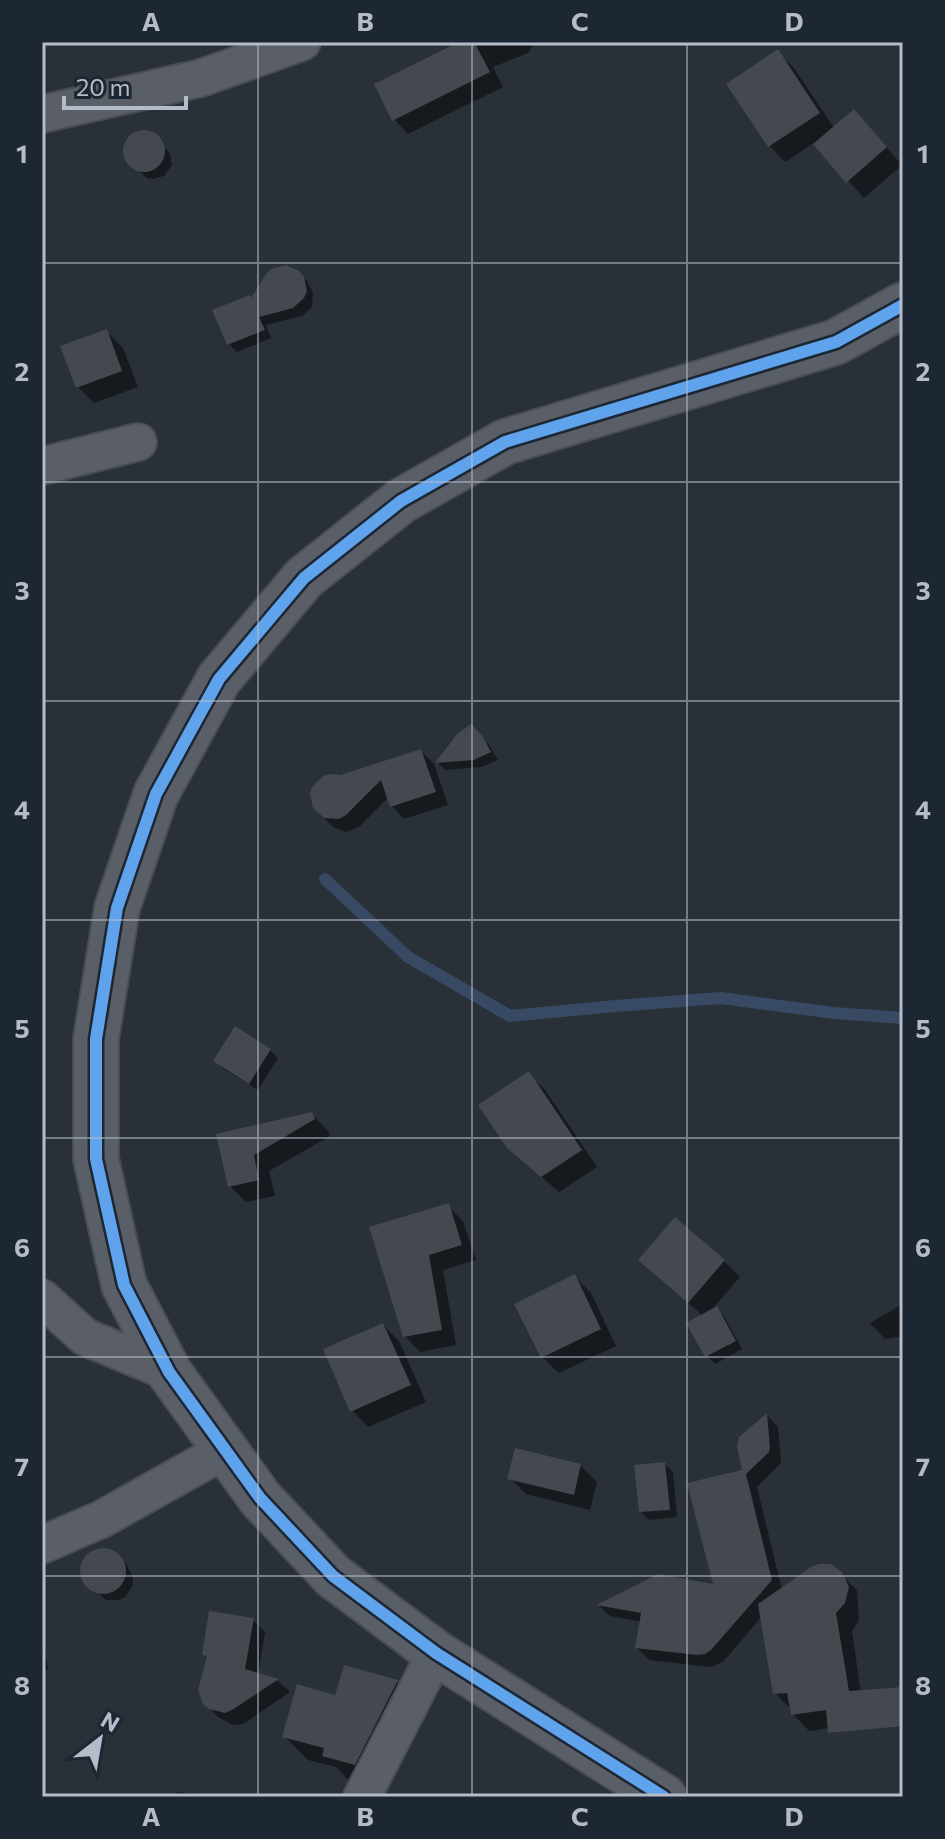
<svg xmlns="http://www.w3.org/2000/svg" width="945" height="1839" font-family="Commissioner,sans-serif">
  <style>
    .shadow { fill: #0007 }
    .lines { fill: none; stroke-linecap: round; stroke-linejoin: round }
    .stream { stroke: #384963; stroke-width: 12 }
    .building { fill: #444950 }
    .minor-casing { stroke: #484c53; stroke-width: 40 }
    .tertiary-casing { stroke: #484c53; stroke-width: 48 }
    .minor { stroke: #5a5e66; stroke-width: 36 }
    .tertiary { stroke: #5a5e66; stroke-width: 44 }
    .cycleway-casing { stroke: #1d2633; stroke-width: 17 }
    .cycleway { stroke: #60a3ed; stroke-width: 12 }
    .grid { fill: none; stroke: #b4bcc9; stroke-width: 2; stroke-opacity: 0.55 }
    .neatline { fill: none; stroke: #b4bcc9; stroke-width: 3 }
    .grid-label { font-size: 26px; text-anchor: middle; font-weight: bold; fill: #b4bcc9 }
  </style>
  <rect width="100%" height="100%" fill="#2a3038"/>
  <g class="shadow">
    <path d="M463,42h12l3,3 1,-3h56l-7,11 -35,14 10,20 -95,47 -14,-15z"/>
    <path d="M777,52l17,16 40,60h36l32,37 -38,33 -50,-55 -29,19 -16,-17z"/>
    <path d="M140,133l13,1 17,19 2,12 -8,11 -12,3 -5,-1 -19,-16 -3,-12 1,-6 3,-5z"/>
    <path d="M298,272l9,9 6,12 -1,14 -10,9 -36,9 5,13 -34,14 -8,-8 23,-44z"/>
    <path d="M106,331l17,17 15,39 -44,16 -16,-16z"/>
    <path d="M471,727l18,18 9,15 -16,7 -37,3 -7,-7z"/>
    <path d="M421,751l13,13 14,41 -44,14 -12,-13 -3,-9 -30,30 -13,5 -13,-5 -14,-14 21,-35z"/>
    <path d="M270,1050l8,8 -20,32 -34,-21 -8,-8z"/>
    <path d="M529,1074l16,16 52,77 -38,25 -51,-45z"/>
    <path d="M312,1114l16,17 2,5 -61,35 6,25 -29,6 -16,-16 -12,-51z"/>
    <path d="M448,1206l15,15 13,39 -33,10 13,75 -36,7 -15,-16 -33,-107z"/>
    <path d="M641,1260l83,1 16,16 -26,30 10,9 18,33 -27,15 -8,-8 -4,-40z"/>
    <path d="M575,1277l16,16 25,53 -57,27 -17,-16z"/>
    <path d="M903,1304v32l-18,3 -15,-16z"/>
    <path d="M383,1325l16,16 27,61 -58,25 -16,-17z"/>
    <path d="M767,1415l11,12 3,34 -1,3 -23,23 25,103 58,-16 17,16 2,31 -7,10 13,91 -56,9 -16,-17 -1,-4 -17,-17 -13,-77 -39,46 -12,5 -62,-7 -12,-12 5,-26 -32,-6 -11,-10 59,-29 57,10 29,-115z"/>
    <path d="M665,1464l8,8 4,45 -28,3 -8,-8z"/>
    <path d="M580,1465l17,17 -7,28 -64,-16 -16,-16z"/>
    <path d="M105,1550l13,6 9,9 6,13v7l-8,12 -6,3h-13l-20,-17 -5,-10 2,-10 9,-10z"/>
    <path d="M253,1620l12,12 -7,43 20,6 12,11 -45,31 -7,2 -7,-1 -13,-7 -13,-14 3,-45 -4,-4z"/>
    <path d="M42,1630l6,40 -6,1z"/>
    <path d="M345,1667l52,15 24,24 -42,82 -32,-9 -11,-12 -28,-7 -24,-24 53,-38z"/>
    <path d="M177,1792l44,4 1,1h-46z"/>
  </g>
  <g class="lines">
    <path class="stream" d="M325,879l83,78 102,59 105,-10 106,-8 113,15 69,5"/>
  </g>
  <g class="building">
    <path d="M459,42h15l16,30 -98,49 -18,-37z"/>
    <path d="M778,49l42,64 -52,34 -42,-63z"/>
    <path d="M854,109l33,38 -41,36 -33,-39z"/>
    <circle cx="144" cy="151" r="21"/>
    <path d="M286,265l13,6 5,6 3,14 -3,7 -11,10 -34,9 6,13 -38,15 -15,-35 38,-15 1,3 15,-24 5,-5z"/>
    <path d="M107,329l15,42 -46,17 -16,-42z"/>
    <path d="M471,724l11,11 9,17 -17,8 -39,3 23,-30z"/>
    <path d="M421,749l15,43 -46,15 -9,-27 -35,35 -7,4 -15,-1 -11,-10 -3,-14 2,-7 11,-11 8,-2 9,1z"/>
    <path d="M235,1026l36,23 -22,35 -36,-23z"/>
    <path d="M529,1071l53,79 -41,27 -34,-29 -29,-43z"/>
    <path d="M312,1112l3,7 -61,36 5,25 -31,7 -12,-53z"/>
    <path d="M449,1203l13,42 -33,10 13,75 -39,7 -34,-110z"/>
    <path d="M675,1217l50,43 -37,43 -50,-43z"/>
    <path d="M575,1274l26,55 -60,29 -27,-54z"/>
    <path d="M717,1306l19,35 -31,16 -19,-34z"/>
    <path d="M383,1323l28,62 -61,27 -27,-63z"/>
    <path d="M767,1413l3,35 -1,4 -23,22 26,106 -61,70 -6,4 -7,1 -63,-7 6,-35 -45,-8 62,-31 55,10 -26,-101 55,-13 -5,-24 2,-9z"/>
    <path d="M515,1448l66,16 -7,31 -67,-16z"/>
    <path d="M665,1462l5,48 -31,2 -5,-47z"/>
    <circle cx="103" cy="1571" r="23"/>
    <path d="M819,1564h12l11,8 7,15 -4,16 -9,10 13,78 54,-4v39l-75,7 -2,-23 -35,5 -4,-22 -14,1 -15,-90 53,-37z"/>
    <path d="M209,1611l45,7 -9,51 34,10 -47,31 -7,3 -16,-4 -6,-5 -5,-14 9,-34 -5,-1z"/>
    <path d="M344,1665l54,15 -43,85 -33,-9 2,-8 -42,-11 15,-53 38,11z"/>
  </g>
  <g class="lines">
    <g class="minor-casing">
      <g id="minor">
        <path d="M42,114l159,-36 101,-36"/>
        <path d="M42,466l96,-24"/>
        <path d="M42,1298l43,39 84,35"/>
        <path d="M42,1545l60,-26 123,-69"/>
        <path d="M362,1797l74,-144"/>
      </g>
    </g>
    <g class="tertiary-casing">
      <path id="tertiary" d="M664,1797l-228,-144 -103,-77 -73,-78 -91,-126 -45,-87 -28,-126v-120l21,-131 39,-114 63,-115 85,-101 97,-77 104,-59 331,-100 67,-37"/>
    </g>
    <use href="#minor" class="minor"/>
    <use href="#tertiary" class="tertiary"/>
    <g class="cycleway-casing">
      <path id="cycleway" d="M664,1797l-228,-144 -103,-77 -73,-78 -91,-126 -45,-87 -28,-126v-120l21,-131 39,-114 63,-115 85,-101 97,-77 104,-59 331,-100 67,-37"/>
    </g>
    <use href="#cycleway" class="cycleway"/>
  </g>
  <path class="grid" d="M258,42v1755M472,42v1755M687,42v1755M42,263h861M42,482h861M42,701h861M42,920h861M42,1138h861M42,1357h861M42,1576h861"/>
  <rect width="945" height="1839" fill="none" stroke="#1d2633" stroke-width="88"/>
  <g transform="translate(100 1739) rotate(31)" stroke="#1d2633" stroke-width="6" paint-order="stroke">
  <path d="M0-6L14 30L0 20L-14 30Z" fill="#b4bcc9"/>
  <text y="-12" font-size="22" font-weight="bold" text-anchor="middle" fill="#b4bcc9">N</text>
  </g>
  <path d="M64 96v12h122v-12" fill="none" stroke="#b4bcc9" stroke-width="4"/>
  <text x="76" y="96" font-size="24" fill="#b4bcc9" stroke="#1d2633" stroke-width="6" paint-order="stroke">20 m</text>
  <rect x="44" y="44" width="857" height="1751" class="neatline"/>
  <g class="grid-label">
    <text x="151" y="31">A</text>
    <text x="365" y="31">B</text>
    <text x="580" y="31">C</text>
    <text x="794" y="31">D</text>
    <text x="22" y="163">1</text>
    <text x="923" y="163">1</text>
    <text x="22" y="381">2</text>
    <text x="923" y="381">2</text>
    <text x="22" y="600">3</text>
    <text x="923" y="600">3</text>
    <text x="22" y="819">4</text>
    <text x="923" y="819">4</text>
    <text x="22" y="1038">5</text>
    <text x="923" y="1038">5</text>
    <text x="22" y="1257">6</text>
    <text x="923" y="1257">6</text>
    <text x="22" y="1476">7</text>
    <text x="923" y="1476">7</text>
    <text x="22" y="1695">8</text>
    <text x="923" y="1695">8</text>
    <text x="151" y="1826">A</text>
    <text x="365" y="1826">B</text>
    <text x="580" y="1826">C</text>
    <text x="794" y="1826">D</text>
  </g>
</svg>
